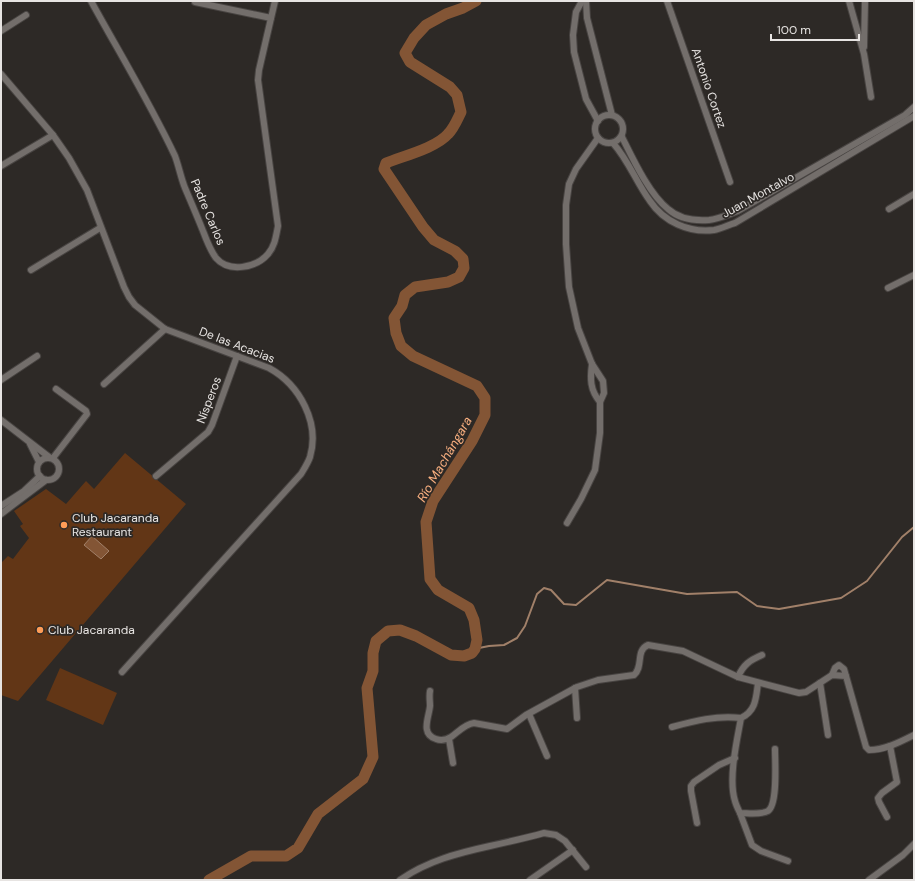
<svg xmlns="http://www.w3.org/2000/svg" width="915" height="881" font-family="'DM Sans',sans-serif">
  <style>
    .green { fill: #623616 }
    .water { fill: #835535; stroke: #a18069 }
    .lines { fill: none; stroke-linecap: round; stroke-linejoin: round }
    .stream { stroke: #a18069; stroke-width: 2 }
    .river { stroke: #835535; stroke-width: 11 }
    .minor-casing { stroke: #484442; stroke-width: 8 }
    .minor { stroke: #736e6b; stroke-width: 6 }
    .poi-dot { fill: #fe9c57; stroke: #2d2926; stroke-width: 1.5 }
    .labels { text-anchor: middle; stroke-width: 3.5; stroke-linejoin: round; paint-order: stroke }
    .street-label { font-size: 12px; fill: #e7e4e2; stroke: #2d2926 }
    .poi-label { font-size: 12px; fill: #e7e4e2; stroke: #2d2926; text-anchor: start }
    .water-label { font-size: 13px; font-style: italic; fill: #fab080; stroke: #2d2926 }
  </style>
  <rect width="100%" height="100%" fill="#2d2926"/>
  <g class="green">
    <path d="M125,453l61,51 -168,197 -17,-6v-132l7,-7 5,3 16,-21 -9,-12 3,-2 -9,-13 32,-22 20,15 20,-23 8,8z"/>
    <path d="M60,668l57,25 -14,32 -57,-25z"/>
  </g>
  <path class="water" d="M92,536l17,15 -8,8 -17,-14z"/>
  <g class="lines">
    <path class="stream" d="M469,650l20,-4 15,-1 13,-7 8,-12 12,-32 7,-6 7,2 13,14 12,1 31,-25 80,14 50,-2 20,14 22,3 62,-11 26,-17 35,-44 12,-10"/>
    <path class="river" d="M209,880l42,-24h35l12,-8 20,-34 45,-35 10,-22 -6,-69 6,-17v-18l3,-12 12,-10 12,-1 16,6 35,19 13,1 8,-3 3,-4 2,-9 -3,-20 -5,-12 -31,-18 -8,-11 -4,-57 7,-21 39,-60 13,-26v-17l-8,-12 -64,-30 -12,-10 -5,-13 -2,-15 8,-12 3,-11 10,-8 33,-5 11,-5 5,-9 -1,-9 -8,-8 -21,-11 -11,-13 -39,-58 2,-6c17,-7 50,-15 62,-29 6,-6 9,-14 13,-22l-4,-17 -7,-8 -40,-25 -5,-9 9,-15 12,-13 20,-11 17,-6 13,-7"/>
    <g class="minor-casing">
      <g id="minor">
        <path d="M91,1c28,51 59,102 84,155 4,11 6,22 10,32 6,14 12,28 18,43 3,8 7,19 13,27 13,15 40,10 52,-4 7,-8 8,-18 10,-28l-20,-146 1,-10 16,-69"/>
        <path d="M582,1l-6,11 -3,23 1,17 12,47 12,22"/>
        <path d="M586,1l1,17 25,97"/>
        <path d="M667,1l63,181"/>
        <path d="M849,1l15,53 7,43"/>
        <path d="M195,2l76,16"/>
        <path d="M1,31l25,-16"/>
        <path d="M864,47l1,-46"/>
        <path d="M1,74l52,61 16,23 18,32 37,97 5,10 6,8 30,24 104,39c31,17 51,55 41,89 -2,6 -6,12 -9,17l-179,198"/>
        <circle cx="609" cy="129" r="14"/>
        <path d="M622,137c11,22 27,57 46,72 11,10 27,12 41,11 10,-1 20,-6 29,-9l167,-96 9,-8"/>
        <path d="M613,143c16,18 23,39 37,58 14,21 39,32 64,29 7,-1 14,-5 21,-7l179,-107"/>
        <path d="M1,166l52,-31"/>
        <path d="M889,209l25,-15"/>
        <path d="M31,270l69,-42"/>
        <path d="M888,288l26,-13"/>
        <path d="M592,364c-2,15 -2,26 8,38"/>
        <path d="M1,380l36,-24"/>
        <path d="M104,384l61,-55"/>
        <path d="M1,420l48,37"/>
        <path d="M30,444l9,18"/>
        <circle cx="48" cy="469" r="11"/>
        <path d="M53,458l34,-44 -1,-3 -30,-22"/>
        <path d="M156,476l52,-44 4,-7 25,-69"/>
        <path d="M1,506l23,-15 16,-15"/>
        <path d="M1,514l45,-34"/>
        <path d="M567,523l14,-24 14,-29 5,-37v-31l4,-9 -1,-12 -11,-17 -14,-36 -9,-41 -3,-43v-39l3,-21 7,-15 22,-31"/>
        <path d="M832,675l3,-7 4,-3 5,4 2,7"/>
        <path d="M738,677c5,-12 12,-17 24,-22"/>
        <path d="M758,683c-2,15 -2,28 -17,35 -4,22 -13,61 -6,83 1,4 3,8 5,12 8,0 21,2 28,-2 10,-7 7,-49 7,-62"/>
        <path d="M820,683l8,52"/>
        <path d="M575,688l2,30"/>
        <path d="M430,691c-1,5 0,10 0,15 -1,11 -10,28 6,33 5,2 10,1 15,-2 7,-5 14,-13 23,-14l33,6 19,-14 51,-28 21,-7 36,-5c10,-9 1,-24 14,-30l35,6 55,26 61,16 7,-1 26,-17 14,1 20,71 3,3c16,0 31,-8 45,-15"/>
        <path d="M529,714l18,42"/>
        <path d="M672,727c22,-6 45,-12 69,-9"/>
        <path d="M449,739l4,24"/>
        <path d="M740,813l12,32 9,6 27,10"/>
        <path d="M887,817l-8,-15 -1,-4 4,-5 15,-11 -7,-36"/>
        <path d="M697,823l-6,-32v-5l3,-4 25,-17 16,-7"/>
        <path d="M400,880c27,-19 58,-27 90,-34 18,-4 36,-8 54,-13l12,2 9,6 21,26"/>
        <path d="M530,880l43,-30"/>
        <path d="M869,880l34,-25 11,-11"/>
      </g>
    </g>
    <use href="#minor" class="minor"/>
  </g>
  <g class="poi-dot">
    <circle cx="64" cy="525" r="4"/>
    <circle cx="40" cy="630" r="4"/>
  </g>
  <g class="labels">
    <g class="street-label">
      <text transform="translate(709 88) rotate(71)" y="4">Antonio Cortez</text>
      <text transform="translate(758 195) rotate(-29)" y="4">Juan Montalvo</text>
      <text transform="translate(208 212) rotate(67)" y="4">Padre Carlos</text>
      <text transform="translate(237 345) rotate(21)" y="4">De las Acacias</text>
      <text transform="translate(209 400) rotate(-69)" y="4">Nísperos</text>
    </g>
    <g class="poi-label">
      <text x="72" y="522">Club Jacaranda<tspan x="72" dy="14">Restaurant</tspan></text>
      <text x="48" y="634">Club Jacaranda</text>
    </g>
    <g class="water-label">
      <text transform="translate(444 459) rotate(-60)" y="5">Río Machángara</text>
    </g>
  </g>
  <rect width="915" height="881" fill="none" stroke="#e7e4e2" stroke-width="4"/>
  <path d="M771 34v6h88v-6" fill="none" stroke="#e7e4e2" stroke-width="2"/>
  <text x="777" y="34" font-size="12" fill="#e7e4e2" stroke="#2d2926" stroke-width="3" paint-order="stroke">100 m</text>
</svg>
